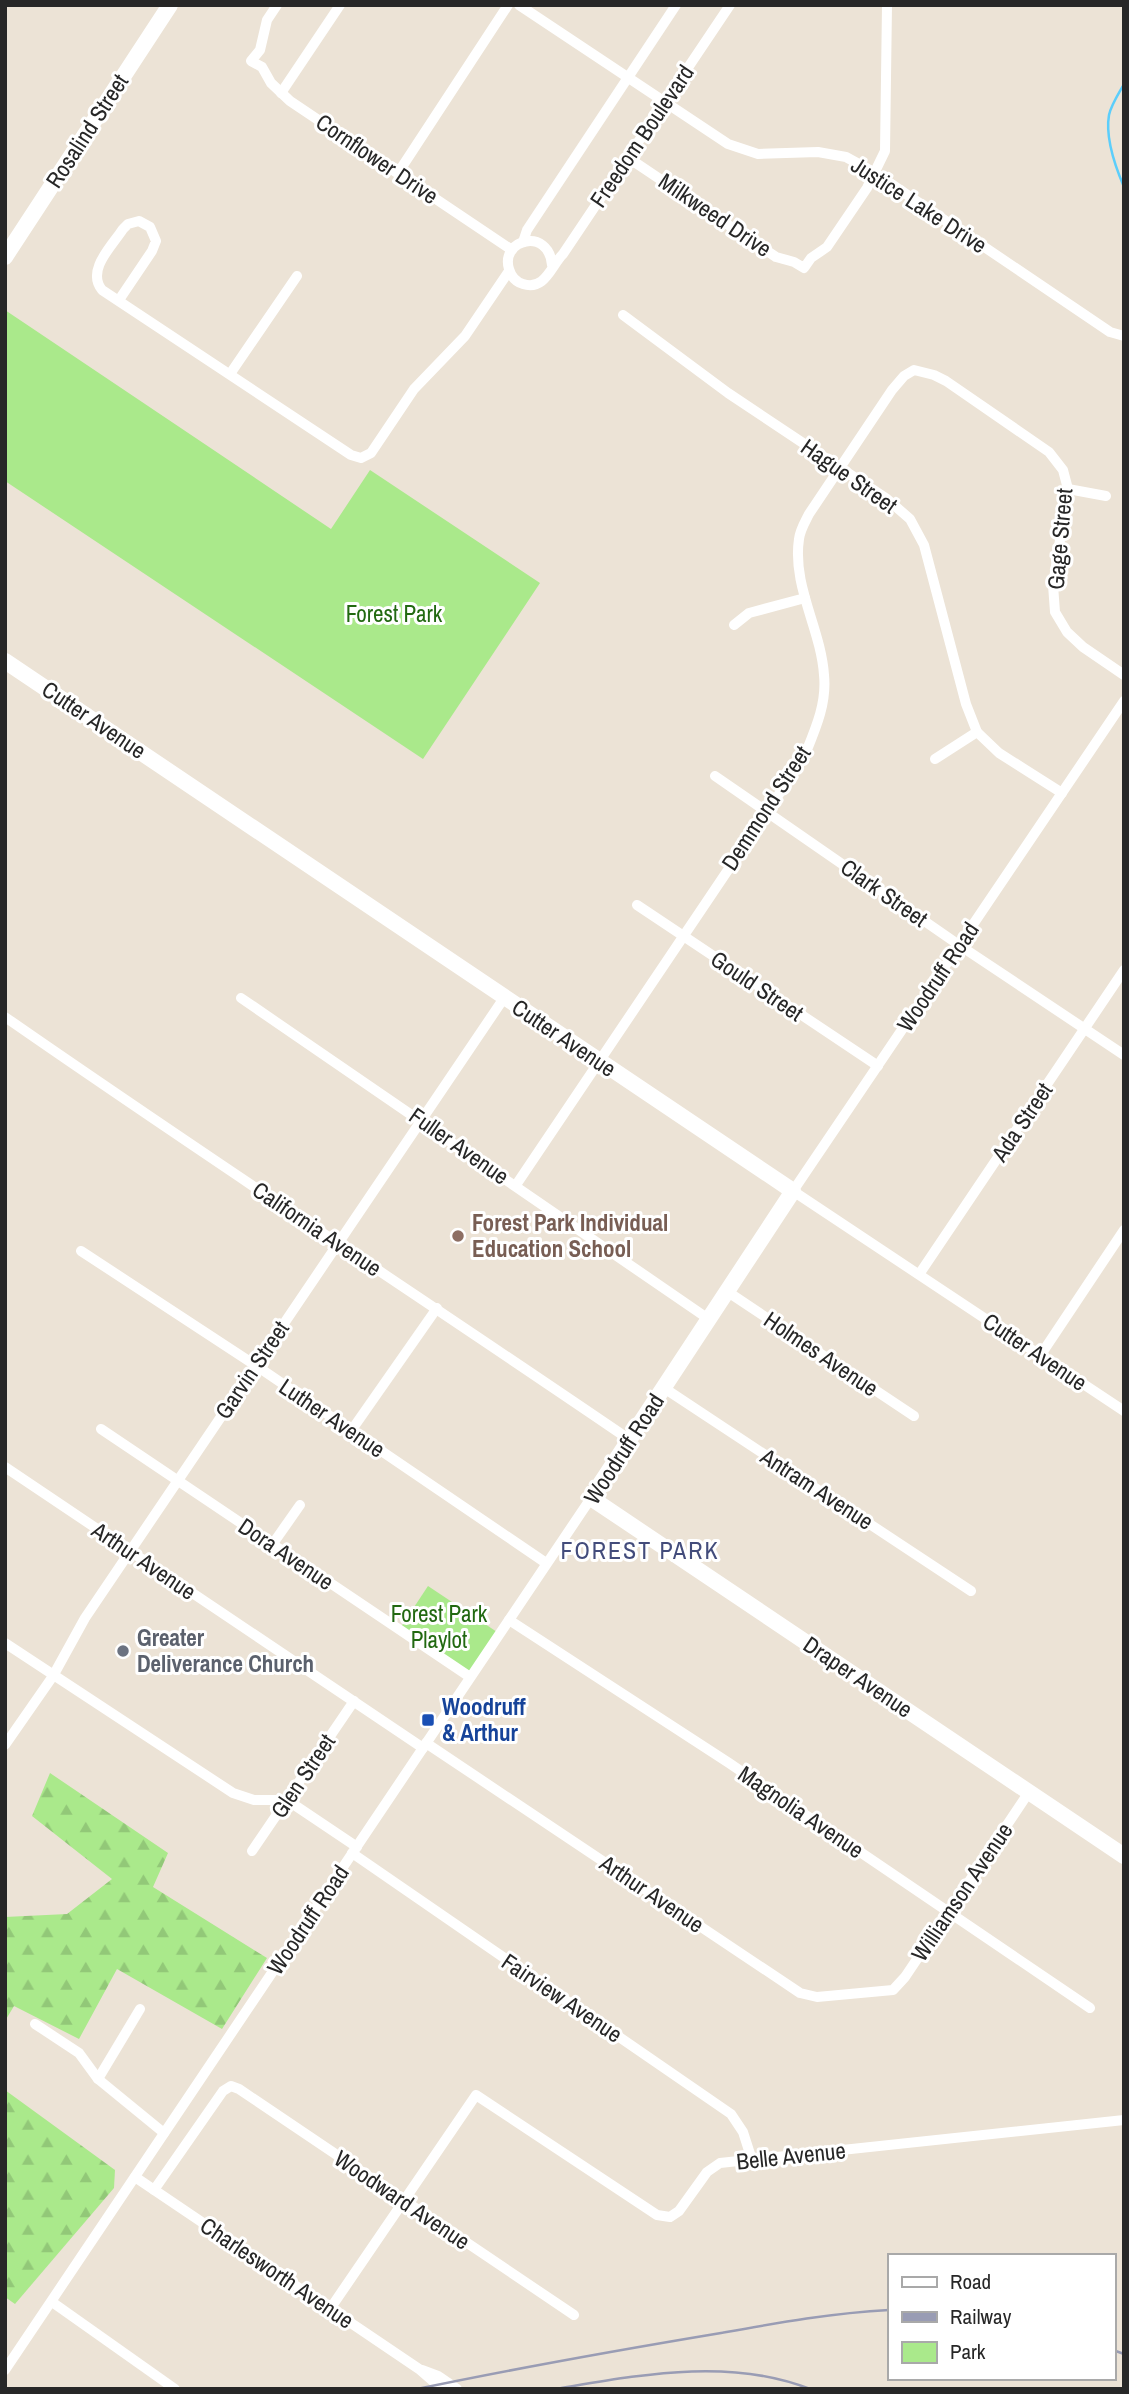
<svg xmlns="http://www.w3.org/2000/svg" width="1129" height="2394" font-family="'Archivo Narrow',sans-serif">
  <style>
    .forest { fill: url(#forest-firs) }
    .park { fill: #aae98b }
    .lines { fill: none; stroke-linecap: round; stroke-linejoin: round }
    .stream { stroke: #5ccefb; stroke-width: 2.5 }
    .street { stroke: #fff; stroke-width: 10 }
    .secondary { stroke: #fff; stroke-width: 16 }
    .rail { stroke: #999cb4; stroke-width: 2.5 }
    .education-dot { fill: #8d6e63; stroke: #fff; stroke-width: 2.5 }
    .worship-dot { fill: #6b7280; stroke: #fff; stroke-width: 2.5 }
    .transit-dot { fill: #1a4fb4; stroke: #fff; stroke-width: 2.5 }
    .labels { text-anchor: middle; stroke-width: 6; stroke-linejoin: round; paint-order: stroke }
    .street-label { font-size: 23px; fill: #272727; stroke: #fff }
    .park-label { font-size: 23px; fill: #226911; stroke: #fff }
    .education-label { font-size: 23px; font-weight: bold; fill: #785e54; stroke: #fff; text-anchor: start }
    .worship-label { font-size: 23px; font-weight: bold; fill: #5b616d; stroke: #fff; text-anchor: start }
    .transit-label { font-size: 23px; font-weight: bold; fill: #164399; stroke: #fff; text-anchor: start }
    .neighbourhood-label { font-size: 24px; letter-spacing: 2px; fill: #434c7b; stroke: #fff }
  </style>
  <defs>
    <pattern id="forest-firs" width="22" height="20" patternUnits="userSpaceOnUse" patternTransform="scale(1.75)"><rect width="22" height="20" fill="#aae98b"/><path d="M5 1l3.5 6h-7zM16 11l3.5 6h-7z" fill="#92c878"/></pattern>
  </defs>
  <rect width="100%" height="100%" fill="#ece3d6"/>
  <g class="forest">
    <path d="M50,1773l118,80 -15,34 114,71 -45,71 -105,-60 -38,70 -65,-33 -9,15v-104l62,-3 45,-35 -80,-63z"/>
    <path d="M5,2090l110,80 -1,18 -99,116 -10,-7z"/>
  </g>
  <g class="park">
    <path d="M5,310l326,219 39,-59 170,113 -117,176 -418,-278z"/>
    <path d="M428,1586l69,46 -32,46 -68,-45z"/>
  </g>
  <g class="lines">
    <path class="stream" d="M1124,84c-5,9 -13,21 -15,31 -4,23 6,51 15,72"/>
    <g class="street">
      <path d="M277,5l-10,15 -7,30 -9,11 11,6 9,16 19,18 222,149"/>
      <path d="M519,5l209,139 30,10 60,-2 28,5 29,16 235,159 14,4"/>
      <path d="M281,93l59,-88"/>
      <path d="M627,157l149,100 18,5 10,6 7,-10 16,-11 40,-59 18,-37 2,-146"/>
      <path d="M398,173l110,-168"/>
      <path d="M523,242l4,-12 149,-225"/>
      <path d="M552,265c-3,-38 -52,-26 -43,4 2,7 7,13 14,15 22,7 28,-18 40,-30l167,-249"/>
      <path d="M119,300l33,-49 4,-10 -6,-14 -11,-6 -11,3 -5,5c-11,17 -37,41 -21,61l249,165 10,3 10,-5 43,-64 51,-53 44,-65"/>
      <path d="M623,315l105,78 159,106 23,20 14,26 42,159 11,28 22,21 63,40"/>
      <path d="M230,374l67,-98"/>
      <path d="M1068,489l38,7"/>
      <path d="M734,625l15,-12 56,-15"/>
      <path d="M1124,701l-331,490 331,220"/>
      <path d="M935,759l42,-27"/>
      <path d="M715,776l244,169 165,110"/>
      <path d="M637,905l241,161"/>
      <path d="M241,998l469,322"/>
      <path d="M5,1017c207,144 417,281 625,423"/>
      <path d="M516,1185l288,-428c11,-27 23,-53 20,-82 -3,-46 -32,-89 -25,-136 1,-9 6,-17 10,-25l83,-124 12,-14 10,-6 20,5 12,6 103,71 14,18 5,19 -15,96 2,27 12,20 16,15 41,28"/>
      <path d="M81,1251l174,114 291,198"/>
      <path d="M920,1273l204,-303"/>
      <path d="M728,1292l186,124"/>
      <path d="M1040,1356l84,-126"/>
      <path d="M664,1388l307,203"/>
      <path d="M101,1429l369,248"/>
      <path d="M351,1431l86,-123"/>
      <path d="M5,1467l418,281"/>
      <path d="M272,1545l28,-40"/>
      <path d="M509,1620l220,143 361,245"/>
      <path d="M5,1643l228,150 21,7h33l70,47"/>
      <path d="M426,1743l374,250 17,4 76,-7 12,-13 124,-185"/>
      <path d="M5,1745l48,-69 32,-58 419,-620"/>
      <path d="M252,1851l102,-150"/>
      <path d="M352,1853l379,261 12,18 9,28"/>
      <path d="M35,2024l44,29 19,26 66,54"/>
      <path d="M98,2079l42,-70"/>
      <path d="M135,2177l284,192 23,20"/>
      <path d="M154,2190l69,-99 8,-5 8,3 335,226"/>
      <path d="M52,2302l123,87"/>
      <path d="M330,2309l146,-214 181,120 13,2 9,-6 28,-39 13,-9 404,-43"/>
      <path d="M5,2370l586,-872"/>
      <path d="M422,2370l16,6 19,13"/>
    </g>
    <g class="secondary">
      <path d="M5,257l165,-252"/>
      <path d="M5,661l788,530 -202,307 533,358"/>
    </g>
    <g class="rail">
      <path d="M1113,2350l11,4"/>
      <path d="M417,2389c101,-21 202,-39 304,-56 56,-10 111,-20 168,-23"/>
      <path d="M556,2389c84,-14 172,-32 254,0"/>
    </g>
  </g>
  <circle class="education-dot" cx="458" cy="1236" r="7"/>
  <circle class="worship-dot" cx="123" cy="1651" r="7"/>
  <rect class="transit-dot" x="421" y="1713" width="14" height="14" rx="3.5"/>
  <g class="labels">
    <g class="street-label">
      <text transform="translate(87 131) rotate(-57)" y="8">Rosalind Street</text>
      <text transform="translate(642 136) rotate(-56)" y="8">Freedom Boulevard</text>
      <text transform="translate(377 159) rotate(34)" y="8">Cornflower Drive</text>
      <text transform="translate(919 205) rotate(33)" y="8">Justice Lake Drive</text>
      <text transform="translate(715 215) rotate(34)" y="8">Milkweed Drive</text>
      <text transform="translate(849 476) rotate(35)" y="8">Hague Street</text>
      <text transform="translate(1060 539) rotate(-85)" y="8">Gage Street</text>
      <text transform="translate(94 720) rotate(34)" y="8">Cutter Avenue</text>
      <text transform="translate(766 808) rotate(-57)" y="8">Demmond Street</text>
      <text transform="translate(884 893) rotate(35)" y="8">Clark Street</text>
      <text transform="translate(938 977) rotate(-56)" y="8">Woodruff Road</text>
      <text transform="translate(757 986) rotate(34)" y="8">Gould Street</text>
      <text transform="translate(564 1038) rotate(34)" y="8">Cutter Avenue</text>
      <text transform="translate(1022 1122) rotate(-56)" y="8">Ada Street</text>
      <text transform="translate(459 1146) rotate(35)" y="8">Fuller Avenue</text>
      <text transform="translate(317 1229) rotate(34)" y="8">California Avenue</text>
      <text transform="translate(1035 1352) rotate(34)" y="8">Cutter Avenue</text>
      <text transform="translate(821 1354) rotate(34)" y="8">Holmes Avenue</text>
      <text transform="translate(252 1370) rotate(-56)" y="8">Garvin Street</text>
      <text transform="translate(332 1418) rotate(34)" y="8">Luther Avenue</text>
      <text transform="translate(624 1449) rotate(-57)" y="8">Woodruff Road</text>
      <text transform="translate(817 1489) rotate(33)" y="8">Antram Avenue</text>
      <text transform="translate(286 1554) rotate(34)" y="8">Dora Avenue</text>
      <text transform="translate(144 1561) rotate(34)" y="8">Arthur Avenue</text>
      <text transform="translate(858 1677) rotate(34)" y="8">Draper Avenue</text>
      <text transform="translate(303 1776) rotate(-56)" y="8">Glen Street</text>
      <text transform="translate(801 1812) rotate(34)" y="8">Magnolia Avenue</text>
      <text transform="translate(962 1892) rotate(-56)" y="8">Williamson Avenue</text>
      <text transform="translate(652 1894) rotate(34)" y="8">Arthur Avenue</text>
      <text transform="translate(308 1920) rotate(-56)" y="8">Woodruff Road</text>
      <text transform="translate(562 1998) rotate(34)" y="8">Fairview Avenue</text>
      <text transform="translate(791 2156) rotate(-6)" y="8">Belle Avenue</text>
      <text transform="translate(402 2200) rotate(34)" y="8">Woodward Avenue</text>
      <text transform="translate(277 2273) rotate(34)" y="8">Charlesworth Avenue</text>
    </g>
    <g class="park-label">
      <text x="394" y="622">Forest Park</text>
      <text x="439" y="1622">Forest Park<tspan x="439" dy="26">Playlot</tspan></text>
    </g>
    <g class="education-label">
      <text x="472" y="1231">Forest Park Individual<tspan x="472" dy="26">Education School</tspan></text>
    </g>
    <g class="worship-label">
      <text x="137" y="1646">Greater<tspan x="137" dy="26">Deliverance Church</tspan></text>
    </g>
    <g class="transit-label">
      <text x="442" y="1715">Woodruff<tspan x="442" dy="26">&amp; Arthur</tspan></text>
    </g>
    <g class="neighbourhood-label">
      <text x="640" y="1559">FOREST PARK</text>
    </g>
  </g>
  <rect width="1129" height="2394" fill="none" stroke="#272727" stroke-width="14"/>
  <rect x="888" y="2254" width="228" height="126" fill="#ffffff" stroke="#a9a9a9" stroke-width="2"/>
  <rect x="902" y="2277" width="35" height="10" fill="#ffffff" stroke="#a9a9a9" stroke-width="2"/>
  <text x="950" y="2289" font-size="21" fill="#272727">Road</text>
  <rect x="902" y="2312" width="35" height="10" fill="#999cb4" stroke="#a9a9a9" stroke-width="2"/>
  <text x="950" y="2324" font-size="21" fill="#272727">Railway</text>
  <rect x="902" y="2342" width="35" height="21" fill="#aae98b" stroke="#a9a9a9" stroke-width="2"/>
  <text x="950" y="2359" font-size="21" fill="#272727">Park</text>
</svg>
